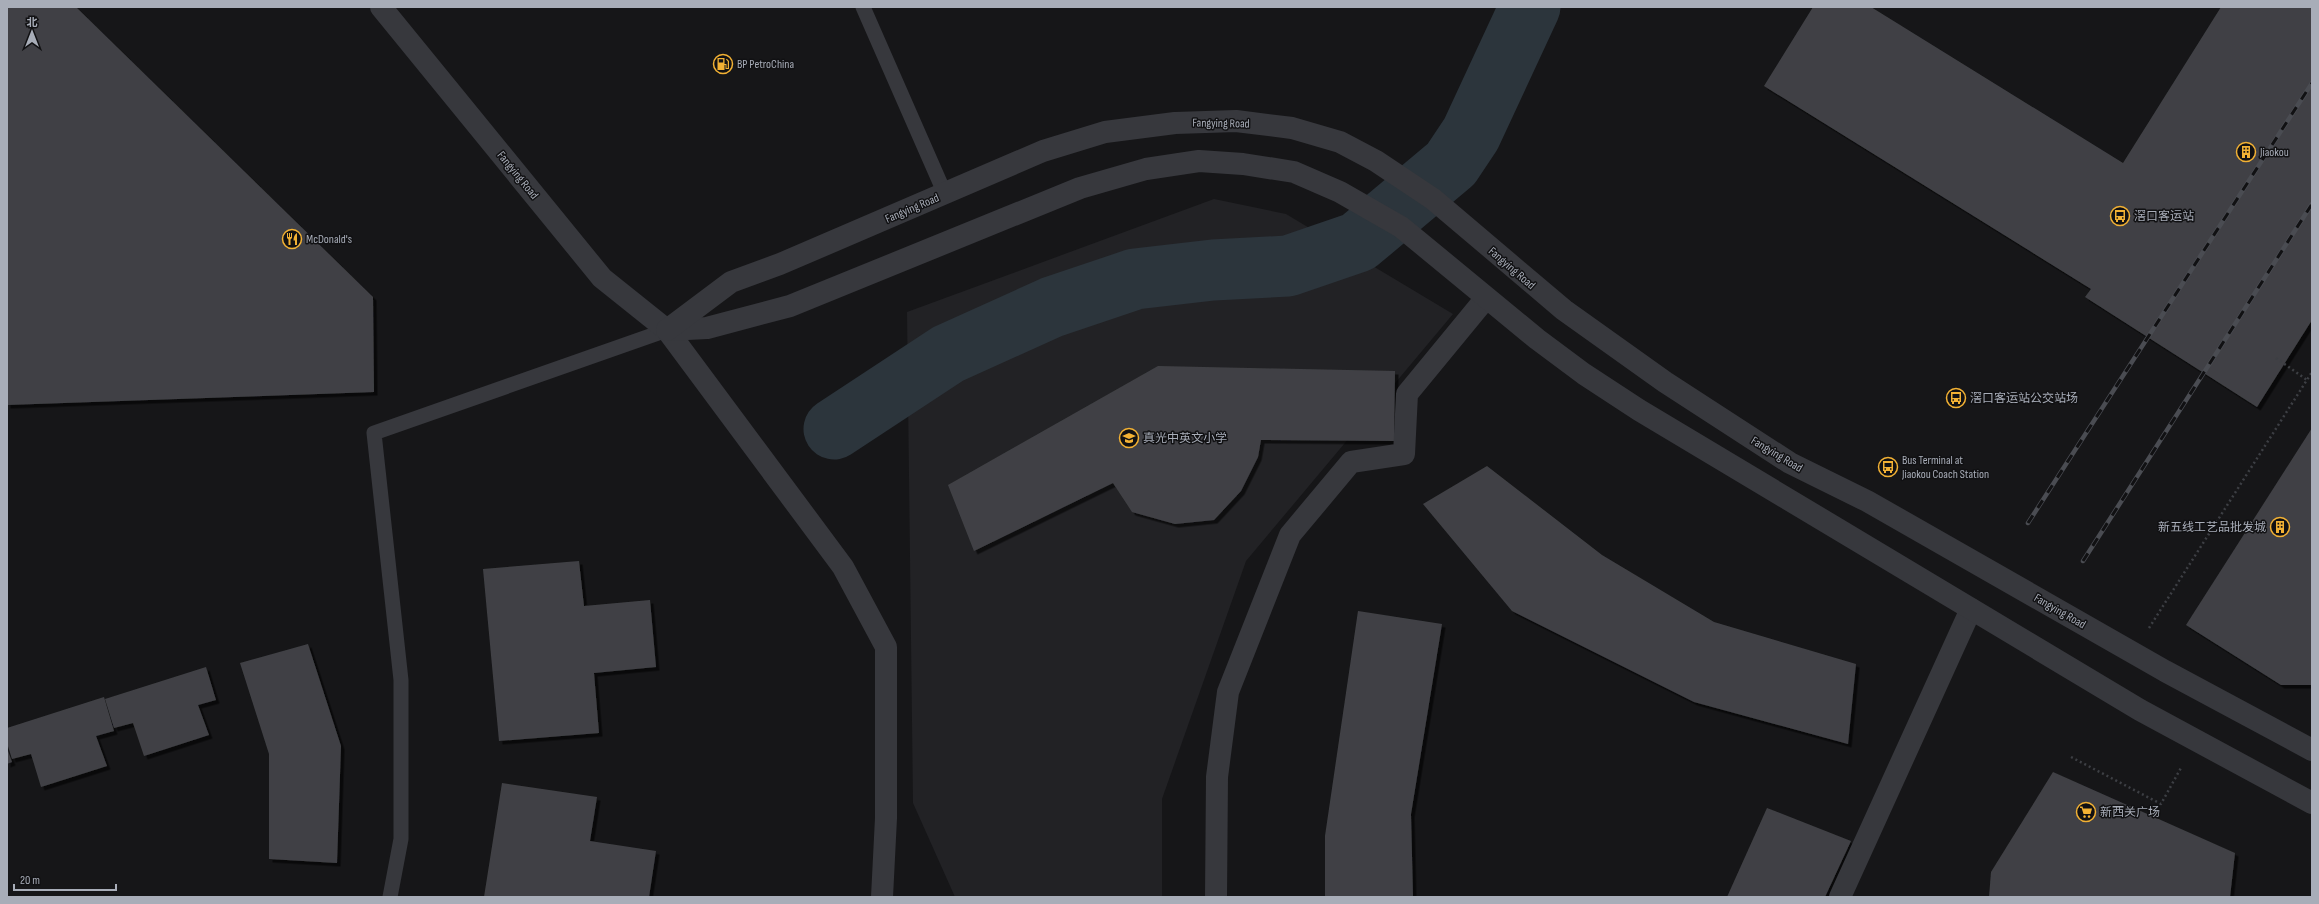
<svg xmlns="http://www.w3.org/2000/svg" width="2319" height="904" font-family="'Sofia Sans Condensed','Noto Sans SC',sans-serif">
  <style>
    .built { fill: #222225 }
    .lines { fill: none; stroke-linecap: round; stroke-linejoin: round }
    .river { stroke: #2c353c; stroke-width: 61 }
    .building { fill: #404145; filter: url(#shadow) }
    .path { stroke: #3d3f44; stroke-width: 2.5; stroke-dasharray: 2 3; stroke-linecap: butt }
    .service { stroke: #37383d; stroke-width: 15 }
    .minor { stroke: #37383d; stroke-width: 22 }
    .tertiary { stroke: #37383d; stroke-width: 22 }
    .rail-casing { stroke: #4a4c52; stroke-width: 4.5 }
    .rail { stroke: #111113; stroke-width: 3; stroke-dasharray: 9; stroke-linecap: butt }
    .labels { text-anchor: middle; stroke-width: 3; stroke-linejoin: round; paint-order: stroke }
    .poi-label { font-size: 12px; fill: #a8adb8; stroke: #111113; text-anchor: start }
    .street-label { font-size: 12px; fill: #a8adb8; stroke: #111113 }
  </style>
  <defs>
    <filter id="shadow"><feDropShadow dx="3.5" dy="3.5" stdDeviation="0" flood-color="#0009"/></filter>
  </defs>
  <rect width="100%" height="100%" fill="#161618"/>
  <path class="built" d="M1214,199l72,15 167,100 -207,247 -84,238v98h-207l-42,-94 -6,-491z"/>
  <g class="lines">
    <path class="river" d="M834,429l114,-75 104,-47 83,-28 78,-9 75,-4 70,-24 93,-78 20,-30 59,-127"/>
  </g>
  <g class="building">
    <path d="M7,7h69l297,290 1,95 -367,13z"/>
    <path d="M1813,7h58l252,156 98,-156h91v313l-55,87 -172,-110 6,-8 -327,-203z"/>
    <path d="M1158,366l237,5 -1,70 -133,-1 -3,17 -17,34 -27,29 -39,4 -43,-12 -19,-29 -139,68 -26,-66z"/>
    <path d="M2312,428v257h-31l-95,-60z"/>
    <path d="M1487,466l115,89 112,67 142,42 -8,80 -154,-42 -182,-91 -89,-107z"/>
    <path d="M579,561l5,45 66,-6 6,67 -62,6 5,60 -100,8 -16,-172z"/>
    <path d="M1358,611l84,13 -31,190 2,83h-88v-61z"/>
    <path d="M308,644l33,102 -4,117 -68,-4v-105l-29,-91z"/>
    <path d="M206,667l10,33 -18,5 11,30 -65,21 -11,-33 -19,5 -9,-29z"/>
    <path d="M104,697l10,34 -18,5 11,30 -66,21 -10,-33 -19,5 -5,-16v-15z"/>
    <path d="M7,748l5,14 -5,2z"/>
    <path d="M2053,772l182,81 -5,44h-241l2,-25z"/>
    <path d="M502,783l95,14 -7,44 66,10 -7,46h-165z"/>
    <path d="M1767,808l84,33 -26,56h-98z"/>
  </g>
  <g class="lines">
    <g class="path">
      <path d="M2276,358l31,22"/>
      <path d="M2149,628l163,-256"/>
      <path d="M2071,757l90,47 21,-38"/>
    </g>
    <g class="service">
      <path d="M863,7l82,187"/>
      <path d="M390,897l11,-58v-159l-27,-247 293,-103"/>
    </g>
    <g class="minor">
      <path d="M667,330l176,237 43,80v171l-4,79"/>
      <path d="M1216,897l1,-120 11,-85 62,-157 61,-73 53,-8 3,-60 79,-96"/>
      <path d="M1840,897l131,-288"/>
    </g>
    <g class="tertiary">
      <path d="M381,7l221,271 65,52 40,-2 83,-22 290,-118 66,-19 53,-8 44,3 51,8 46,20 61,35 136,112 47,35 55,36 501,300 172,93"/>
      <path d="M667,330l64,-48 49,-18 263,-113 62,-19 70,-9 61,-2 56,7 48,14 36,19 57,38 131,111 101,72 125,81 77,38 298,170 147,79"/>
    </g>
    <g class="rail-casing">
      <g id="rail">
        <path d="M2028,523l284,-440"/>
        <path d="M2083,561l229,-357"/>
      </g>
    </g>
    <use href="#rail" class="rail"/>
  </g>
  <defs>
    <g id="fuel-ring" transform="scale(1)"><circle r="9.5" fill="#111113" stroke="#f2b134" stroke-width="1.5"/><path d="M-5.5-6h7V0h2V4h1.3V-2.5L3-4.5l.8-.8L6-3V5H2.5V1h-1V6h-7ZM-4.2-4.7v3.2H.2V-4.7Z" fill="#f2b134"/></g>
    <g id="building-ring" transform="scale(1)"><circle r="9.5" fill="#111113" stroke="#f2b134" stroke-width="1.5"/><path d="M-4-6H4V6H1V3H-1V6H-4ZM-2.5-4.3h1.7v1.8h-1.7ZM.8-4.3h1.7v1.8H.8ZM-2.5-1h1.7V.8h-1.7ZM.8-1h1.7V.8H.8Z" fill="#f2b134"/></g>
    <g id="bus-ring" transform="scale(1)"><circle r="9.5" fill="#111113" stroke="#f2b134" stroke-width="1.5"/><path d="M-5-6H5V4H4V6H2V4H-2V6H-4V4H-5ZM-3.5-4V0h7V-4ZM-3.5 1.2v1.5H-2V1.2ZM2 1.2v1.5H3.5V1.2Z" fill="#f2b134"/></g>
    <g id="restaurant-ring" transform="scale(1)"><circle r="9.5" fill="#111113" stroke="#f2b134" stroke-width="1.5"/><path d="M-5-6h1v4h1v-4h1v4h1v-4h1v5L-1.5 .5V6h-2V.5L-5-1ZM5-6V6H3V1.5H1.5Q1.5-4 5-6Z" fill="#f2b134"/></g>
    <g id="school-ring" transform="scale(1)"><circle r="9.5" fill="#111113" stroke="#f2b134" stroke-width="1.5"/><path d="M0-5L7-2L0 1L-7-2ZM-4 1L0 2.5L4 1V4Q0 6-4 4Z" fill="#f2b134"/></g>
    <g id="supermarket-ring" transform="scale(1)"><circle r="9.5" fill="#111113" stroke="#f2b134" stroke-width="1.5"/><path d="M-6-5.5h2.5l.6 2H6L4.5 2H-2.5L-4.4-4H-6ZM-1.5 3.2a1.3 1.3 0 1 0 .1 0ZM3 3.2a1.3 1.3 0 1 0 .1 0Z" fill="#f2b134"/></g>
  </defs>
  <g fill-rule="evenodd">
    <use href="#fuel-ring" x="723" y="64"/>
    <use href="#building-ring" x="2246" y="152"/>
    <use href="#bus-ring" x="2120" y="216"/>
    <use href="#restaurant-ring" x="292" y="239"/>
    <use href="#bus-ring" x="1956" y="398"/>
    <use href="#school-ring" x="1129" y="438"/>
    <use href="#bus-ring" x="1888" y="467"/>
    <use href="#building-ring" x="2280" y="527"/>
    <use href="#supermarket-ring" x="2086" y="812"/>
  </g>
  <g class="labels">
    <g class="poi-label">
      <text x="737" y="68">BP PetroChina</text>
      <text x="2260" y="156">Jiaokou</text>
      <text x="2134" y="220">滘口客运站</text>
      <text x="306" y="243">McDonald's</text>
      <text x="1970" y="402">滘口客运站公交站场</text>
      <text x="1143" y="442">真光中英文小学</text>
      <text x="1902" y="464">Bus Terminal at<tspan x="1902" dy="14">Jiaokou Coach Station</tspan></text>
      <text x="2266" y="531" text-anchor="end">新五线工艺品批发城</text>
      <text x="2100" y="816">新西关广场</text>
    </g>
    <g class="street-label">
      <text transform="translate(1221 123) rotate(1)" y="4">Fangying Road</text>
      <text transform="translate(518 175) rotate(51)" y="4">Fangying Road</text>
      <text transform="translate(912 208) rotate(-23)" y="4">Fangying Road</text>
      <text transform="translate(1512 268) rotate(41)" y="4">Fangying Road</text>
      <text transform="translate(1777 454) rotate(31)" y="4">Fangying Road</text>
      <text transform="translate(2060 611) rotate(30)" y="4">Fangying Road</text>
    </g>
  </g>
  <rect width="2319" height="904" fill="none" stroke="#a8adb8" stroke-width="16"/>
  <g transform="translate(32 32)" stroke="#111113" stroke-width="3" paint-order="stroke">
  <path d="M0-3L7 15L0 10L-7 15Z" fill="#a8adb8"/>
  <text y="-6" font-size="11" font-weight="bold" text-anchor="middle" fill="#a8adb8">北</text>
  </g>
  <path d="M14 884v6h102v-6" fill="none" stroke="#a8adb8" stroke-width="2"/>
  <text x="20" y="884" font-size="12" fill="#a8adb8" stroke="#111113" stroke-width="3" paint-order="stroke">20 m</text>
</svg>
